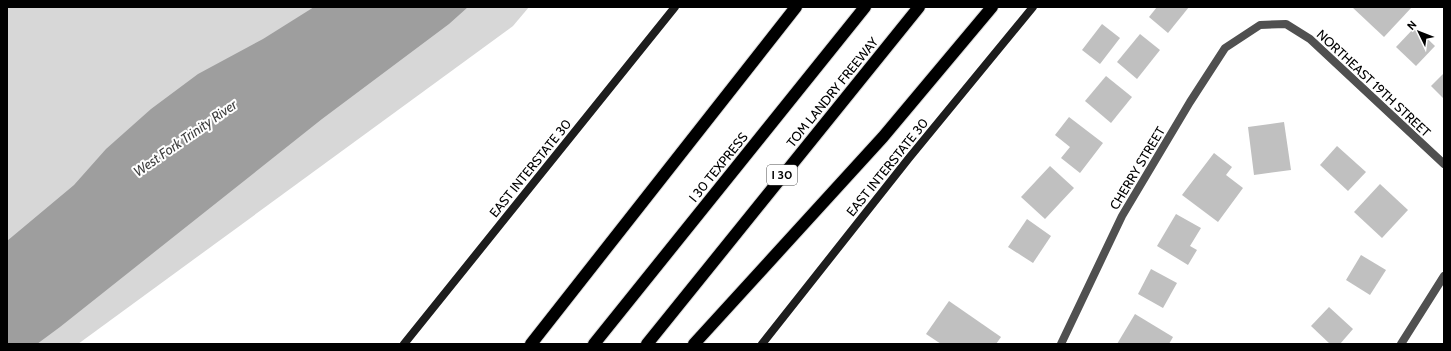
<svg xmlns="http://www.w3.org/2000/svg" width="1451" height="351" font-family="Cabin,sans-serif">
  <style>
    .green { fill: #d7d7d7 }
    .water { fill: #9e9e9e }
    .building { fill: #c0c0c0 }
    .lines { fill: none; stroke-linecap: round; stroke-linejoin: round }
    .motorway-casing { stroke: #dbdbdb; stroke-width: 14 }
    .minor { stroke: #505050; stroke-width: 8 }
    .secondary { stroke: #1d1d1d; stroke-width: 8 }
    .motorway { stroke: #000; stroke-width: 12 }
    .labels { text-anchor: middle; stroke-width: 4; stroke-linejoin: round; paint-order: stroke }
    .shield { fill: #fff; stroke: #4c4c4c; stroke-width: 1 }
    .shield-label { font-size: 12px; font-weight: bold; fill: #000 }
    .street-label { font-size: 13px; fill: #000; stroke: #fff }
    .water-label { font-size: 14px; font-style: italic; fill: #3f3f3f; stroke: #fff }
  </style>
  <rect width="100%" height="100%" fill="#fff"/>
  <path class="green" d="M7,7h522l-16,19 -435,318h-71z"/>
  <path class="water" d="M314,7h154l-19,17 -127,95 -262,208 -23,17h-30v-103l67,-56 32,-36 45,-40 47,-35 65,-35z"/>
  <g class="building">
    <path d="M1157,7h32l-21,26 -19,-16z"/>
    <path d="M1352,7h60l-28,30z"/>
    <path d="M1102,24l18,14 -20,26 -18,-14z"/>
    <path d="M1415,27l20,19 -19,20 -20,-19z"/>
    <path d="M1140,34l20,16 -23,29 -20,-17z"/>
    <path d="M1444,73v26l-13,-13z"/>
    <path d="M1106,76l26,21 -21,26 -26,-22z"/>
    <path d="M1069,117l34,26 -23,30 -19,-15 9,-11 -15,-12z"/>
    <path d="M1284,122l7,48 -37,5 -6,-48z"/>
    <path d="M1337,146l29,26 -18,19 -28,-26z"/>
    <path d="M1214,153l18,14 -6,8 17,13 -25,34 -36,-27z"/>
    <path d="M1050,166l24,22 -29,31 -24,-22z"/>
    <path d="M1380,184l28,26 -26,28 -28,-26z"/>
    <path d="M1176,214l25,14 -11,18 7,4 -9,15 -31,-19z"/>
    <path d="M1027,219l24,17 -18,27 -25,-16z"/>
    <path d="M1361,255l25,15 -16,25 -24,-15z"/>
    <path d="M1151,269l26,14 -14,25 -25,-14z"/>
    <path d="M949,301l52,36 -5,7h-55l-15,-10z"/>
    <path d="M1329,307l24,22 -13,15h-10l-19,-18z"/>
    <path d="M1135,314l38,23 -4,7h-52z"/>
  </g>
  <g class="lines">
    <g class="motorway-casing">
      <g id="motorway">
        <path d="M531,344l265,-337"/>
        <path d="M594,344l271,-337"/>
        <path d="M647,344l272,-337"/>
        <path d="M694,344l189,-207 109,-130"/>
      </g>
    </g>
    <g class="minor">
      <path d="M1061,344l61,-128 68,-114 35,-54 35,-23 26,-1 24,15 134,125"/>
      <path d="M1401,344l43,-68"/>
    </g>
    <g class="secondary">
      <path d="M404,344l271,-337"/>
      <path d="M762,344l147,-186 124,-151"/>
    </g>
    <use href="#motorway" class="motorway"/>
  </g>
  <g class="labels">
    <rect class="shield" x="767" y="165" width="30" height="20" rx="3"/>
    <g class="shield-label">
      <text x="782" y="179">I 30</text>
    </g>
    <g class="street-label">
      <text transform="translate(1374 83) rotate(43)" y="5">NORTHEAST 19TH STREET</text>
      <text transform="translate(832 92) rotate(-51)" y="5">TOM LANDRY FREEWAY</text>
      <text transform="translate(718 167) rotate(-51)" y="5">I 30 TEXPRESS</text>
      <text transform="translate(887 167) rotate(-51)" y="5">EAST INTERSTATE 30</text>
      <text transform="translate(530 168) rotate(-51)" y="5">EAST INTERSTATE 30</text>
      <text transform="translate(1137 168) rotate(-59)" y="5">CHERRY STREET</text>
    </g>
    <g class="water-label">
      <text transform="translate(185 138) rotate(-35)" y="5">West Fork Trinity River</text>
    </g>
  </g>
  <rect width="1451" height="351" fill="none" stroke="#000000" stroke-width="16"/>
  <g transform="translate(1419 32) rotate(313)" stroke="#ffffff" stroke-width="3" paint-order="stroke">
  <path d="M0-3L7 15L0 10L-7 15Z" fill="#000000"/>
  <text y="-6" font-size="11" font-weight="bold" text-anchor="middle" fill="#000000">N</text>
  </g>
</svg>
